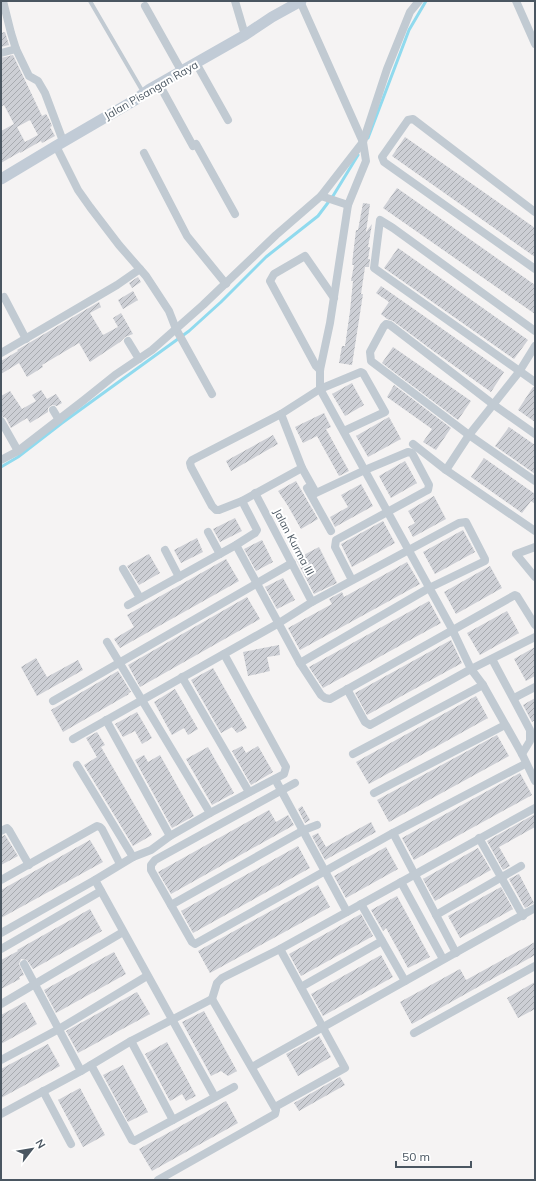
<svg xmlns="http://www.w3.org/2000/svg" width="536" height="1181" font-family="Mulish,sans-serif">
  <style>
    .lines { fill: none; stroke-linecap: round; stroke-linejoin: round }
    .stream { stroke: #90daee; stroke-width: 3 }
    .building { fill: url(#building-hatch); fill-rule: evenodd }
    .lane { stroke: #c1cad2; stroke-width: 4 }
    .street { stroke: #c1cad2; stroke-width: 8 }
    .secondary { stroke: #c1cbd6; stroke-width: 11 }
    .labels { text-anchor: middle; stroke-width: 4; stroke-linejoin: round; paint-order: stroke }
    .street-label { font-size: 11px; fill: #4a5661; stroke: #fff }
  </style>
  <defs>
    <pattern id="building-hatch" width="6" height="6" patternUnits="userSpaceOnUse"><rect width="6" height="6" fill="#cdcfd5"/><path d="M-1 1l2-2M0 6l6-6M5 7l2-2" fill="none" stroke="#a8abb0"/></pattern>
  </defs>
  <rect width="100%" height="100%" fill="#f5f3f3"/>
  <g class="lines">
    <g class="stream">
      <path d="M368,138l41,-108 17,-29"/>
      <path d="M1,467l17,-10 44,-34 127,-92 32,-29 45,-45 52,-41 15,-20 25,-41"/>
    </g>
  </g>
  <g class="building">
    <path d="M5,32l4,13 -8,2v-14z"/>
    <path d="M13,55l29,61 4,-2 3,5 3,7 -2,1 5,9 -13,7 -1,-2 -21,12v-1l-19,11v-32l13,-7 -10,-19 -3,2v-49zM30,120l8,15 -13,7 -8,-15z"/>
    <path d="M405,137l130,91v29l-143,-101z"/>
    <path d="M397,188l138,97v29l-152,-106z"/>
    <path d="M363,203l7,1 -4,28 6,-8 -4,23h2l-2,12h2l-1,8h-4l-4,27h2l-11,71 -13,-2 3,-17h3l5,-35 3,-30h-2l3,-16h-2l1,-10 3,-25h2z"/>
    <path d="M398,248l130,92 -14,19 -130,-91z"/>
    <path d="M138,277l3,5 -9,6 -3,-5z"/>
    <path d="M381,286l123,86 -13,20 -59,-42 -39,-29 -6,-2 -6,-5 8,-12 -13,-9z"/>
    <path d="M133,291l5,9 -15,9 -5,-9z"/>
    <path d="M99,302l2,5 -11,6 13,22 15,-8 -5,-9 8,-5 12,21 -8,3 -5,5 -30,20 -11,-19 -37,22 1,2 -16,10 -8,-14 -18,11v-13l17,-10 -1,-1z"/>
    <path d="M393,347l78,54 -13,19 -76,-57z"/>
    <path d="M352,383l12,22 -19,11 -13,-22z"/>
    <path d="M394,385l57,43 -15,22 -13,-8 9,-13 -45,-32z"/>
    <path d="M533,387h2v35l-17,-12z"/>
    <path d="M41,390l6,9 9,-5 6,9 -5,3 -4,-1 -3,1 -2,2v4l-18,11 -3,-5 -16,10 -5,-10 -5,-2v-20l9,-5 12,18 14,-8 -4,-6z"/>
    <path d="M324,413l7,14 -5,2 23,42 -10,5 -22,-40 -14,7 -8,-16z"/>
    <path d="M389,417l12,22 -33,18 -12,-21z"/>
    <path d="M509,427l26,18v29l-40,-28z"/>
    <path d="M273,435l5,9 -47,27 -5,-10z"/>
    <path d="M484,458l51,36v10l-4,-3 -9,12 -51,-36z"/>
    <path d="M405,461l12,22 -26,15 -12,-22z"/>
    <path d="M296,481l22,38 -17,10 -13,-23 -10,-15z"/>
    <path d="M361,484l12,22 -38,21 -5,-10 18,-10 -7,-12z"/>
    <path d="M434,496l12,23 -33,18 -5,-10 7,-4 -7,-12z"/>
    <path d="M235,518l7,13 -22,11 -7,-13z"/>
    <path d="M383,521l12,22 -43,24 -11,-23z"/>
    <path d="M463,530l12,22 -40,22 -12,-22z"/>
    <path d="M197,538l6,14 -22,11 -7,-13z"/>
    <path d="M262,540l11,22 -17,9 -12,-22z"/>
    <path d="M319,547l18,36 -23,11 -18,-35z"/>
    <path d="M149,554l11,19 -21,12 -12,-19z"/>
    <path d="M226,559l13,22 -119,67 -6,-9 20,-12 -7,-12z"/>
    <path d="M407,562l13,22 -120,66 -12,-22 44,-24 -3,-5 13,-7 2,5z"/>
    <path d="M490,566l12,22 -46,26 -12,-22z"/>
    <path d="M283,578l12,22 -18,9 -12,-22z"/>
    <path d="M247,597l13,22 -120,68 -12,-22z"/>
    <path d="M429,601l12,22 -118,65 -14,-21z"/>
    <path d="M507,611l12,22 -39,22 -13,-22z"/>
    <path d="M451,640l11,23 -95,52 -12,-22z"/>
    <path d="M279,645l1,10 -13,2 3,14 -22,5 -5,-24z"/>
    <path d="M535,647v29l-9,5 -12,-22z"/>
    <path d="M36,658l11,19 31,-17 5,10 -46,26 -16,-29z"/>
    <path d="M213,668l34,60 -10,5 -5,-6 -11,6 -30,-53z"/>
    <path d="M118,671l13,21 -3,1 1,1 -66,38 -12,-22z"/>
    <path d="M175,689l23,40 -10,6 -4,-7 -12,7 -18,-33z"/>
    <path d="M476,696l12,22 -119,66 -13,-22z"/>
    <path d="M535,698v22l-3,2 -9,-17z"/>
    <path d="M137,712l15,26 -10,6 -7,-13 -12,6 -8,-13z"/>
    <path d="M97,732l8,13 -4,2 51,88 -19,11 -49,-81 13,-8 -11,-19z"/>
    <path d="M497,735l12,21 -120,66 -12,-22z"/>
    <path d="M242,746l4,7 12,-7 15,26 -22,13 -19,-34z"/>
    <path d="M208,747l26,46 -22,12 -26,-46z"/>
    <path d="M144,755l4,7 12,-7 34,61 -22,12 -37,-68z"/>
    <path d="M520,773l12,22 -118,65 -12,-22z"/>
    <path d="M302,806l8,14 -5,3 -7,-14z"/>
    <path d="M269,810l7,12 12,-7 6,10 -123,69 -13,-22z"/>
    <path d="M535,814v13l-36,20 11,19 -7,4 -16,-29z"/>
    <path d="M371,822l5,10 -51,28 -13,-24 6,-3 8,14z"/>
    <path d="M5,835l13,21 -17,9v-28z"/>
    <path d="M90,840l13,22 -102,56v-28z"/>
    <path d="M298,846l12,22 -117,65 -12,-22z"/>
    <path d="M386,847l12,22 -52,29 -12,-22z"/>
    <path d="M478,848l13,22 -56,31 -12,-22z"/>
    <path d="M519,874l15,29 -9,5 -16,-29z"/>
    <path d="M318,885l12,22 -120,66 -12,-22z"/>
    <path d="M501,887l12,22 -53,29 -12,-22z"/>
    <path d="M397,896l33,61 -22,11 -22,-40 -3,3 -12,-21z"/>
    <path d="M90,909l12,22 -69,38 -6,-9 -6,-1 -2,5 5,11 -5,2 1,2 -19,10v-29l17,-9 -1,-1z"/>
    <path d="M361,914l12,22 -72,40 -12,-22z"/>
    <path d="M535,942v13l-123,69 -12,-22 60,-33 6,11z"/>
    <path d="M114,952l12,22 -70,39 -12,-23z"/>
    <path d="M381,955l12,22 -70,39 -12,-22z"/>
    <path d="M535,982v27l-17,9 -11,-20z"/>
    <path d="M137,992l13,22 -72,39 -12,-22z"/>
    <path d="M25,1002l12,22 -36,20v-29z"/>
    <path d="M204,1011l33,60 -9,5 -7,-5 -10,5 -29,-54z"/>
    <path d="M319,1036l12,21 -33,19 -12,-22z"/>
    <path d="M167,1042l29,54 -10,5 -4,-7 -12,7 -25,-47z"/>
    <path d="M48,1044l12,22 -59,32v-29z"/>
    <path d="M123,1065l25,47 -20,10 -25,-47z"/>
    <path d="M340,1077l5,8 -46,26 -5,-8z"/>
    <path d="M80,1088l25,47 -22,12 -25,-47z"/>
    <path d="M226,1101l12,22 -86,48 -13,-22z"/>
  </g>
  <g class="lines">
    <path class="lane" d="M90,1l53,91"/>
    <g class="street">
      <path d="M3,1l8,32 5,16 13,27 9,5 7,12 18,48"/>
      <path d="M235,1l10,34"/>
      <path d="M300,1l63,141 3,19 -18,44 -18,118 -10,47v19l132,240 19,40 12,16 39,69 13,27"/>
      <path d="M516,1l19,43"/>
      <path d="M145,6l37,66"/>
      <path d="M1,53l15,-4"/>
      <path d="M196,63l32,57"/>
      <path d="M159,84l34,62 3,-2 39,70"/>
      <path d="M56,146l22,44 12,17 29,38 27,31 23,35 7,18 36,65"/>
      <path d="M144,153l43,83 39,48"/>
      <path d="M321,196l27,9"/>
      <path d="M535,212l-122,-93 -5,1 -26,37 2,5 151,107"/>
      <path d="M4,297l22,42"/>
      <path d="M535,331l-142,-103 -13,-8 -6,48 161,114"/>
      <path d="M128,341l11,18"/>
      <path d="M1,353l116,-68 23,-16"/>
      <path d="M320,370l-4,-4 -46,-85 4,-7 31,-18 29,42"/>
      <path d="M53,410l6,10"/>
      <path d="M281,414l21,54 14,25 49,-23 43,-18 4,1 17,32 -1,5 -4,2 -88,48 -1,7 17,33"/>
      <path d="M1,421l17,30"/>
      <path d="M535,434l-41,-29 -104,-80 -4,-1 -2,2 -14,26 1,9 98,74 66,46"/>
      <path d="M413,444l33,26 89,61"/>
      <path d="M1,460l17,-9 66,-51 31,-25 37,-25 51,-45 73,-70 45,-39 42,-54 24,-73 23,-57 9,-11"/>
      <path d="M302,468l-60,33 -23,9h-3l-4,-4 -21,-39 -1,-4 2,-3 89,-46 39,-25 41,-17 2,1 22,39 -41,19"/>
      <path d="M446,470l23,-35 50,-63 16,-26"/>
      <path d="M307,488l24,43"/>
      <path d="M255,493l57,109"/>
      <path d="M208,532l12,22"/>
      <path d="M236,545l64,118 21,32 4,3 5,1 185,-104 2,1 18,29"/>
      <path d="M535,547l-19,7 19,23"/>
      <path d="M165,550l14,27"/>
      <path d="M123,569l17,29"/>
      <path d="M128,605l108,-60 19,-12 2,-3 -15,-29"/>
      <path d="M107,642l103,171"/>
      <path d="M492,659l38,71v11l-8,13"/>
      <path d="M182,677l67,115"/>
      <path d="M347,689l18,33 5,3 101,-56 64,-32"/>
      <path d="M514,698l21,-11"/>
      <path d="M53,701l239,-138"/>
      <path d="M106,720l64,116"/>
      <path d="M73,739l206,-116 33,-21 147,-79 7,-1 19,37v2l-56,27 -129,75"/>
      <path d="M353,754l130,-69"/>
      <path d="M77,765l56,92"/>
      <path d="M275,779l72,133"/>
      <path d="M295,783l-140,77 -4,5v5l41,72 3,2 198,-111 132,-69"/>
      <path d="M374,793l131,-68"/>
      <path d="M1,831l6,-3 2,2 20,35"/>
      <path d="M393,833l63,120"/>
      <path d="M479,838l44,78"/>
      <path d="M1,880l96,-54 3,1 2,2 18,35"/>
      <path d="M95,880l120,217"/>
      <path d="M401,882l42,77"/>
      <path d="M361,904l44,77"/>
      <path d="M171,905l133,-75 13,-5"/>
      <path d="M436,915l85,-49"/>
      <path d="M1,933l94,-53 38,-23 18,-7 19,-14 40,-23 74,-39 2,-7 -62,-113"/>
      <path d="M1,949l100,-58"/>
      <path d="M24,964l57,107"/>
      <path d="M301,987l81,-46"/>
      <path d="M212,999l5,-16 5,-5 58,-29 255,-141"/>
      <path d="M1,1004l122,-72"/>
      <path d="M414,1033l121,-67"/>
      <path d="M131,1041l42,79"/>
      <path d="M1,1060l58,-31 88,-53"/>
      <path d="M91,1065l41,75 2,1 100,-54"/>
      <path d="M252,1067l283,-159"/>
      <path d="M43,1091l28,53"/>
      <path d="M275,1107l70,-39 -65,-119"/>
      <path d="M1,1114l80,-43 50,-30 81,-42 64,111 -1,4 -117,66"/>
    </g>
    <path class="secondary" d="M1,179l55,-33 79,-46 15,-11 95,-54 27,-18 29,-16"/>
  </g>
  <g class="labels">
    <g class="street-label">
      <text transform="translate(151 90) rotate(-30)" y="4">Jalan Pisangan Raya</text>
      <text transform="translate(294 542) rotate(62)" y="4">Jalan Kurma III</text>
    </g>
  </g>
  <rect width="536" height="1181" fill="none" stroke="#4a5661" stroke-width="4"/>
  <g transform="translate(32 1149) rotate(59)" stroke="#ffffff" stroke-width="3" paint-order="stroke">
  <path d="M0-3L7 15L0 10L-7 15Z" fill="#4a5661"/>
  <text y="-6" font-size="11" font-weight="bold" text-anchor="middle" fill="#4a5661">N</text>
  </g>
  <path d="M396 1161v6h75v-6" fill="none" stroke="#4a5661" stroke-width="2"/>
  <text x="402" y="1161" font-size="12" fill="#4a5661" stroke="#ffffff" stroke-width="3" paint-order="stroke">50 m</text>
</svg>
